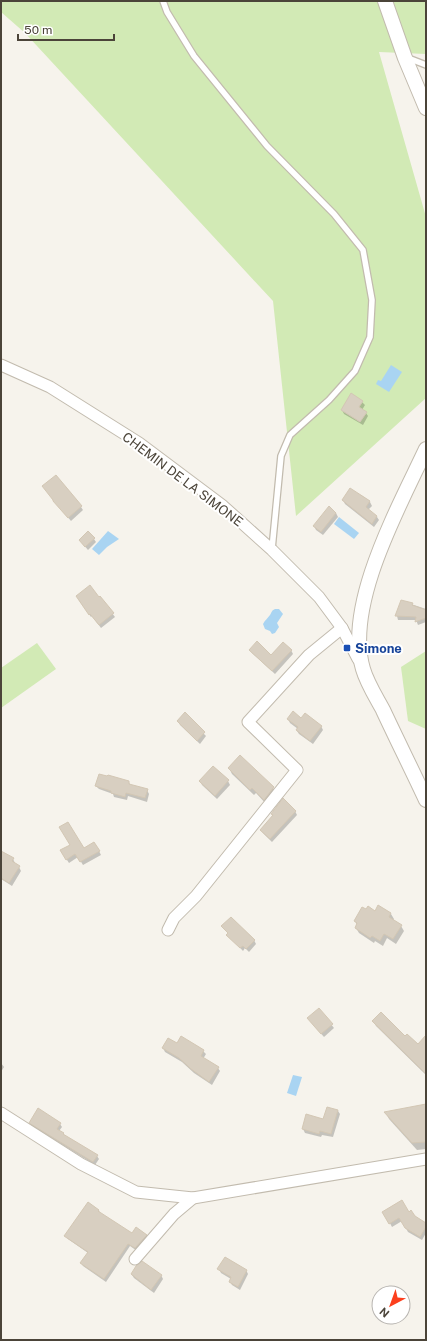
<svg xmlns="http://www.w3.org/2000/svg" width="427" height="1341" font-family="'Public Sans',sans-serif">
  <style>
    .green { fill: #d2eab5 }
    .water { fill: #a9d4f2 }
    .shadow { fill: #0003 }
    .building { fill: #d8cfc1; stroke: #d3c7b4 }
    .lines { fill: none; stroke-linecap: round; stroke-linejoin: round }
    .service-casing { stroke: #c2bbae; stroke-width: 8 }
    .minor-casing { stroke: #c2bbae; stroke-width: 13 }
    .tertiary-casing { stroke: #c2bbae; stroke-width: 16 }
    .service { stroke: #fff; stroke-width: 5.5 }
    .minor { stroke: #fff; stroke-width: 11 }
    .tertiary { stroke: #fff; stroke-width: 14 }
    .transit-dot { fill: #1a4fb4; stroke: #fff; stroke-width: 1.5 }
    .labels { text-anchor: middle; stroke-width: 4; stroke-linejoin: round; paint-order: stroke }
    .street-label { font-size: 13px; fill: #4b4439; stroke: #fff }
    .transit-label { font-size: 13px; font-weight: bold; fill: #164399; stroke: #fff; text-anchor: start }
  </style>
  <rect width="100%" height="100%" fill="#f6f3ec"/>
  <g class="green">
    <path d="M1,1h425v53l-47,-2 47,165v181l-130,118 -23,-215 -248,-268 -24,-21z"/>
    <path d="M37,643l19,26 -55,39v-40z"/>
    <path d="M426,651v78l-18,-8 -7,-54z"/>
  </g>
  <g class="water">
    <path d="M391,365l11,7 -13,20 -13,-8 2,-4 3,1z"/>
    <path d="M339,517l20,16 -5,6 -20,-15z"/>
    <path d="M108,531l11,8 -12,8 -8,8 -7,-6z"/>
    <path d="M275,609h4l4,5 -6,9 2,4 -4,6 -3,1 -2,-3 -5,-2 -2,-5c2,-4 5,-6 7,-9 2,-3 1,-4 5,-6z"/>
    <path d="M293,1075l9,2 -6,19 -9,-3z"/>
  </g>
  <g class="shadow">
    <path d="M362,402l3,3 -3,5 4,3 2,3 -5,9 -19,-11 -2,-4z"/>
    <path d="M361,495l9,7 2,4 -4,4 9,7 2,3 -5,7 -29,-23 -2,-4z"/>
    <path d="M54,501l27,6 2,3 -12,11z"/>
    <path d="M336,513l2,4 -15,18 -7,-5 -2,-4z"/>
    <path d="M94,539l2,3 -8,8 -6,-7z"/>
    <path d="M100,597l15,20 -14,11 -9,-12 -1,1 -12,-17 20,-2z"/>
    <path d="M402,601l24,8v13l-8,3 -2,-5h-18l-1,-4z"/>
    <path d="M250,650l21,6 20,-6 2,4 -18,20 -23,-21z"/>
    <path d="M185,714l21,22 -6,8 -20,-19 -2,-4z"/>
    <path d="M288,719h13l20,7 2,4 -10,14 -14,-10 -2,-3 1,-2 -8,-6z"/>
    <path d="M240,756l33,32 4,6 -10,11 -11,-12 -2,2 -22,-21 -3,-6z"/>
    <path d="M200,781h28l2,4 -13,14 -15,-14z"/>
    <path d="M129,782l1,3 17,5 2,4 -2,8 -19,-6 -1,4 -13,-3 -1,-3 -14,-5 -3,-3z"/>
    <path d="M295,811l2,4 -25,27 -9,-9 -2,-3 12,-14 -1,-2z"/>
    <path d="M71,845l13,4 15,2 2,4 -18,10 -5,-8 -9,6 -8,-12z"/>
    <path d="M1,854l12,5 2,4 -1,1 5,3 2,4 -9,15 -11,-7z"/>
    <path d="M379,906l12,8 3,5 -1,2 8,5 3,5 -8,13 -9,-6 -4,8 -8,-5 -1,2 -15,-10 -3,-5 1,-3 -2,-4 20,-9z"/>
    <path d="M228,935l26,5 2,4 -7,8 -4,-4 -2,3z"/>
    <path d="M319,1009l15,19 -10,9 -13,-15z"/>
    <path d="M373,1021l45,24 8,-1v31l-50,-49z"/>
    <path d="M177,1045l26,6 3,3 -3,5 15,9 2,3 -8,14 -18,-12 -12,-11 -17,-10 -2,-4z"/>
    <path d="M1,1063l3,4 -3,5z"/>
    <path d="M426,1105v44l-9,1 -28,-31 -3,-6z"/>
    <path d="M338,1111l2,3 -7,23 -11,-2 -1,2 -16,-4 -2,-4 21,-9z"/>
    <path d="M30,1123l30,1 2,3 -3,4 6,5 32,20 2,3 -4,6 -63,-39z"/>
    <path d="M99,1210l1,4 32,20 14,1 2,4 -11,12 -7,-5 -24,36 -23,-16 -2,-3 7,-10 -20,-14 -2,-3z"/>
    <path d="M384,1212l24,1 18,11v9l-4,7 -14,-8 -6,-11 -10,6z"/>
    <path d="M219,1269l27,1 2,4 -8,16 -8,-5 -2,-3 1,-3 -10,-6z"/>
    <path d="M132,1275h29l2,4 -9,14 -20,-15z"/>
  </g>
  <g class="building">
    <path d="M351,393l12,8 -4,6 8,5 -7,10 -19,-12z"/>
    <path d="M56,475l26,31 -14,12 -15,-17v-1l-11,-14z"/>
    <path d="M350,488l20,13 -4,6 11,9 -5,8 -30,-24z"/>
    <path d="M329,506l7,7 -15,19 -8,-6z"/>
    <path d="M88,531l7,7 -10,9 -6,-7z"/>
    <path d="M90,585l9,12 1,-1 14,17 -15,12 -9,-11 -1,1 -13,-19z"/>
    <path d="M401,600l12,3 -1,2 14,5v8l-11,4 1,-5 -21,-1z"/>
    <path d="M257,641l14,14 12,-13 9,8 -20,21 -23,-21z"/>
    <path d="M293,711l8,7 4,-5 17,13 -12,15 -14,-11 2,-3 -11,-8z"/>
    <path d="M185,712l20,20 -8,9 -20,-20z"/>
    <path d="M240,755l34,32 -10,13 -12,-12 -2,2 -22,-22z"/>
    <path d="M213,766l16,14 -14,16 -16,-15z"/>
    <path d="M99,774l8,2 1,-1 21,6v3l19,5 -3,9 -19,-5 -1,4 -14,-4v-2l-16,-5z"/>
    <path d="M283,798l13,13 -26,28 -10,-9 13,-15 -2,-1z"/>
    <path d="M68,822l16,26 10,-6 6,9 -20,11 -5,-8 -9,6 -6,-10 10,-5 -11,-18z"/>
    <path d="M1,851l13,7 -2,3 8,5 -11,17 -8,-5z"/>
    <path d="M378,905l13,8 -2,4 13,8 -9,14 -9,-5 -4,7 -8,-5 -2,2 -15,-10 2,-5 -3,-2 8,-14 4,2 2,-3 7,5z"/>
    <path d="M231,917l24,23 -9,9 -3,-3 -3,2 -14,-13 2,-2 -7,-7z"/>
    <path d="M319,1008l14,16 -12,10 -14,-16z"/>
    <path d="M381,1012l24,24 2,-2 11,10 8,-9v39l-54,-53z"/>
    <path d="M181,1036l23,14 -3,6 18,11 -10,15 -18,-13 -12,-11 -17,-10 6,-10 9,5z"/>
    <path d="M426,1104v38l-14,1 -28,-31z"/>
    <path d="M327,1107l11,3 -7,24 -11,-3 -1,3 -17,-5 4,-15 17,5z"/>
    <path d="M38,1108l23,15 -4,6 7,4 -1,1 35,21 -5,7 -64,-39z"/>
    <path d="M402,1200l7,12 2,-2 4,6 11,7v4l-6,10 -15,-9 -6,-10 -10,6 -7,-12z"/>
    <path d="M88,1202l11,8 -1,1 34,22 4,-6 11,8 -12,13 -7,-4 -24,35 -24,-16 8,-11 -24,-16z"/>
    <path d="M225,1257l22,13 -9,17 -9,-5 2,-5 -14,-8z"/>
    <path d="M142,1261l20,14 -11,15 -20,-16 5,-8z"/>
  </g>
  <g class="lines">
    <g class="service-casing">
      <g id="service">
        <path d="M163,1l4,11 27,44 73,90 67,68 29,36 9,50 -2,37 -15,34 -26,29 -39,35 -9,21 -9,93"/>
        <path d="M408,58l18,7"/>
      </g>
    </g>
    <g class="minor-casing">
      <g id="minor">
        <path d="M1,365l49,22 89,56 84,63 49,44 47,47 23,31 16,31"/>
        <path d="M168,930l6,-12 22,-22 101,-126 -49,-48 61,-67 33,-27"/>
        <path d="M1,1113l80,51 55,28 57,6 233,-39"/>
        <path d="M135,1259l39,-45 19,-16"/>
      </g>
    </g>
    <g class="tertiary-casing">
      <g id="tertiary">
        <path d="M385,1l20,57 21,50"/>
        <path d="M426,449c-27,58 -82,156 -63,220 4,14 13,28 20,41 14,30 29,60 43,90"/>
      </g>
    </g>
    <use href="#service" class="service"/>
    <use href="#minor" class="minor"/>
    <use href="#tertiary" class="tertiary"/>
  </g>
  <rect class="transit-dot" x="343" y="644" width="8" height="8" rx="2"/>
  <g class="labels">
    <g class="street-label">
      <text transform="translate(183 479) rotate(37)" y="5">CHEMIN DE LA SIMONE</text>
    </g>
    <g class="transit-label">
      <text x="355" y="653">Simone</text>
    </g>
  </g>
  <rect width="427" height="1341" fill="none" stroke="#4b4439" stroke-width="4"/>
  <g transform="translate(391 1305) rotate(221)"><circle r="19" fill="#ffffff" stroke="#b7b4b0"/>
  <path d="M0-3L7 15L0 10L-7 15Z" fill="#fc3f1d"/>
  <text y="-6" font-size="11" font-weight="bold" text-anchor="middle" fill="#4b4439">N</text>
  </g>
  <path d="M18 34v6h96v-6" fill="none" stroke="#4b4439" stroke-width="2"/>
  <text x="24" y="34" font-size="12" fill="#4b4439" stroke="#ffffff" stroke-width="3" paint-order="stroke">50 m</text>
</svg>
